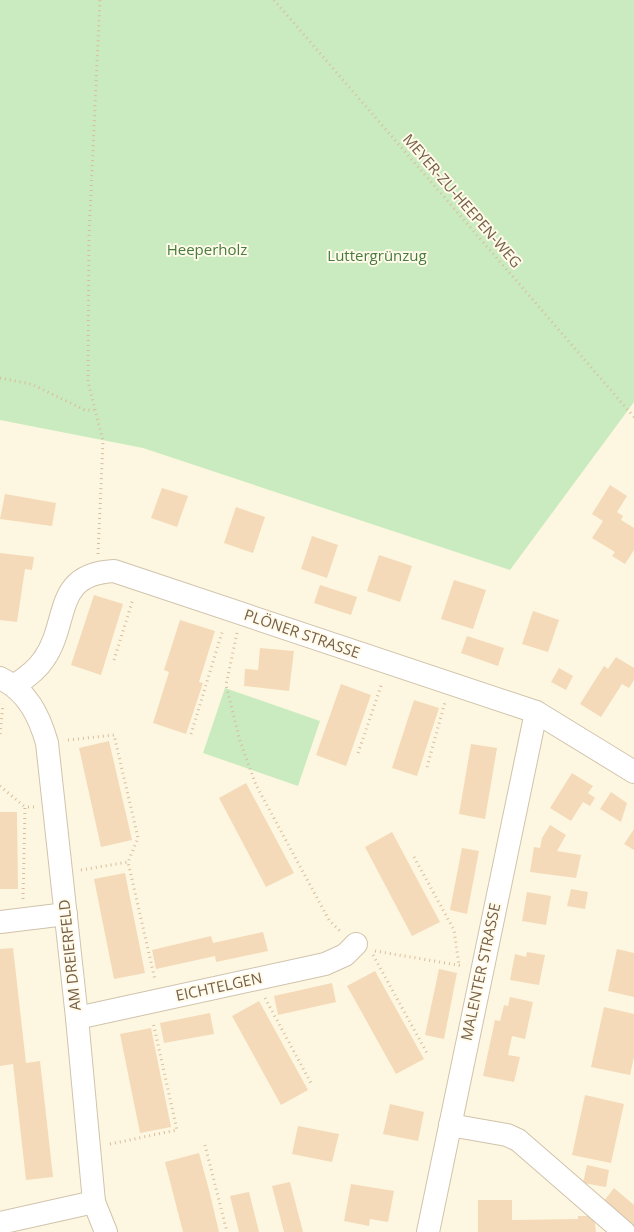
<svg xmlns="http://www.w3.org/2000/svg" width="634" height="1232" font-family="'Open Sans',sans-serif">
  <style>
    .green { fill: #caebbf }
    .building { fill: #f4dab8 }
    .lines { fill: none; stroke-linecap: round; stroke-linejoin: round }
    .street-casing { stroke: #d1c2ab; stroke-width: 24 }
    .path { stroke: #d9bd9b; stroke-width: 3; stroke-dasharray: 1 4; stroke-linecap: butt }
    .street { stroke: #fff; stroke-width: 22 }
    .labels { text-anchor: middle; stroke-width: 4; stroke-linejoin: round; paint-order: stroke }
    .street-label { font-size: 15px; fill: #765f47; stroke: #fffae9 }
    .park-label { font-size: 15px; fill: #467c3e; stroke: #fffae9 }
  </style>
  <rect width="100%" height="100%" fill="#fdf7e1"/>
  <g class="green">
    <path d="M0,0h634v402l-124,168 -367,-122 -143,-28z"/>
    <path d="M225,688l95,33 -22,65 -95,-33z"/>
  </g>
  <g class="building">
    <path d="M610,485l17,11 -10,16 6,4 -2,4 13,8v22l-9,14 -13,-8 3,-4 -23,-14 11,-17 -11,-7z"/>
    <path d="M162,488l26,8 -11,31 -26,-9z"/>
    <path d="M5,494l51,9 -4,23 -52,-7z"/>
    <path d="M236,507l29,10 -12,36 -29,-10z"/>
    <path d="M312,536l26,9 -11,33 -26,-9z"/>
    <path d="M0,553l34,4 -2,13 -7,-1 -8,53 -17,-2z"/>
    <path d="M379,555l33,11 -12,36 -33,-11z"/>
    <path d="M454,580l32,10 -13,39 -32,-10z"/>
    <path d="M320,585l37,12 -6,18 -37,-12z"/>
    <path d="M94,595l29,9 -22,71 -30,-10z"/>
    <path d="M533,611l26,9 -11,32 -26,-8z"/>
    <path d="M180,620l35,11 -16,51 4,1 -17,51 -33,-11 16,-51 -5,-2z"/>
    <path d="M467,636l37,12 -6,18 -37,-13z"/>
    <path d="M260,648l34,3 -5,40 -45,-5 1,-17 13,1z"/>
    <path d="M616,657l18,11v12l-5,8 -7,-4 -21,33 -21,-13 24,-38 4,3z"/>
    <path d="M559,668l14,8 -7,14 -15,-8z"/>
    <path d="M341,684l30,11 -25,71 -30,-11z"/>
    <path d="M414,700l25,8 -22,68 -25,-8z"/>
    <path d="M109,741l23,99 -31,7 -22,-99z"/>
    <path d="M471,744l26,4 -12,71 -26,-5z"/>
    <path d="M572,773l21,13 -5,7 7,5 -5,8 -7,-4 -12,19 -21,-13z"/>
    <path d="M246,783l48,90 -28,14 -47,-89z"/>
    <path d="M611,792l16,11 -6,19 -21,-13z"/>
    <path d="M0,812h17l1,77h-18z"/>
    <path d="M550,825l16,10 -9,16 24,4 -5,23 -46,-6 4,-25 6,1 2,-10z"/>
    <path d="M634,829v21l-10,-6z"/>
    <path d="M392,832l48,90 -28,14 -47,-89z"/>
    <path d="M462,848l17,3 -12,63 -17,-4z"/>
    <path d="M125,873l20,100 -31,6 -20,-100z"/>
    <path d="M571,889l17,3 -3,17 -18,-3z"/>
    <path d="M527,892l24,4 -5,29 -24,-4z"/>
    <path d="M263,932l5,19 -52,11 -1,-6 -59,13 -4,-19 59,-14 2,7z"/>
    <path d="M13,948l13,115 14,-2 13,116 -27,3 -13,-116 -13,2v-117z"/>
    <path d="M617,949l17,4v44l-26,-6z"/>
    <path d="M527,952l18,3 -6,30 -29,-5 5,-26 11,3z"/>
    <path d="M439,969l18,4 -13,66 -19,-4z"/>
    <path d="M375,971l49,88 -28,15 -49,-88z"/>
    <path d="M332,983l4,19 -58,13 -4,-19z"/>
    <path d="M510,997l23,5 -8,37 -13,-3 -4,19 12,2 -6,25 -31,-6 12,-56 5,1 4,-16 4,1z"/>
    <path d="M259,1001l49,89 -27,15 -49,-89z"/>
    <path d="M604,1007l30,7v43l-4,18 -39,-8z"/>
    <path d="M210,1013l4,21 -50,9 -4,-20z"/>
    <path d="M151,1028l20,99 -31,6 -20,-99z"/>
    <path d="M585,1095l39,9 -13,59 -39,-8z"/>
    <path d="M390,1104l34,8 -6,29 -35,-7z"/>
    <path d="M298,1126l41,8 -7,28 -40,-8z"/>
    <path d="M199,1153l10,37 10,42h-36l-18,-70z"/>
    <path d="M587,1165l22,5 -3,17 -23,-4z"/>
    <path d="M290,1182l13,50h-19l-12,-46z"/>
    <path d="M351,1184l43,7 -6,31 -18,-3 -1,7 -25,-5z"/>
    <path d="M614,1188l20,17v21l-30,-25z"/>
    <path d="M249,1192l10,40h-20l-9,-36z"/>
    <path d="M478,1200h34v20l66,-1v-3h16l2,16h-118z"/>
  </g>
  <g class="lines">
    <g class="street-casing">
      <g id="street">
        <path d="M0,678c27,13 39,37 47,65l30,275 17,184 12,30"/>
        <path d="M15,685c11,-7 22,-15 29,-26 26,-37 8,-85 70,-88l422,141 98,60"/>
        <path d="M0,922l66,-8"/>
        <path d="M77,1018l248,-54 20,-9 11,-11"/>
        <path d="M450,1125l57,10 11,5 106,92"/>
        <path d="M0,1223l94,-21"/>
        <path d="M428,1232l108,-520"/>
      </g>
    </g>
    <g class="path">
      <path d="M274,0l360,417"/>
      <path d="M0,378l31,6 54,26h9"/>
      <path d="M98,554l5,-113 -15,-59 1,-147 11,-235"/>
      <path d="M237,633l-11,52 14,56 16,44 73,135 11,11"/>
      <path d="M114,660l19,-61"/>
      <path d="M0,734l3,-30"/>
      <path d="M191,734l32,-105"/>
      <path d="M68,740l46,-5 24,103 -10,24"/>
      <path d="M358,753l24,-70"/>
      <path d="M427,767l18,-65"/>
      <path d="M0,786l25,21"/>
      <path d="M414,857l40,73 5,35"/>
      <path d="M81,870l47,-8 27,118"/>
      <path d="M23,899l2,-92h9"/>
      <path d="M375,951l88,15"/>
      <path d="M373,955l55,100"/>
      <path d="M265,998l47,87"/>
      <path d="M110,1144l67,-14 -24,-108"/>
      <path d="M205,1145l22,87"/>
    </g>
    <use href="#street" class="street"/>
  </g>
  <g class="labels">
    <g class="street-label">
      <text transform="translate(462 201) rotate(49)" y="5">MEYER-ZU-HEEPEN-WEG</text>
      <text transform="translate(302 634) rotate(19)" y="5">PLÖNER STRASSE</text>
      <text transform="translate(70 955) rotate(-96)" y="5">AM DREIERFELD</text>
      <text transform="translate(481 972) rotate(-78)" y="5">MALENTER STRASSE</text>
      <text transform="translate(219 987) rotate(-12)" y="5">EICHTELGEN</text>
    </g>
    <g class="park-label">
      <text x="207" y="255">Heeperholz</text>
      <text x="377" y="261">Luttergrünzug</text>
    </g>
  </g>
</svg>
